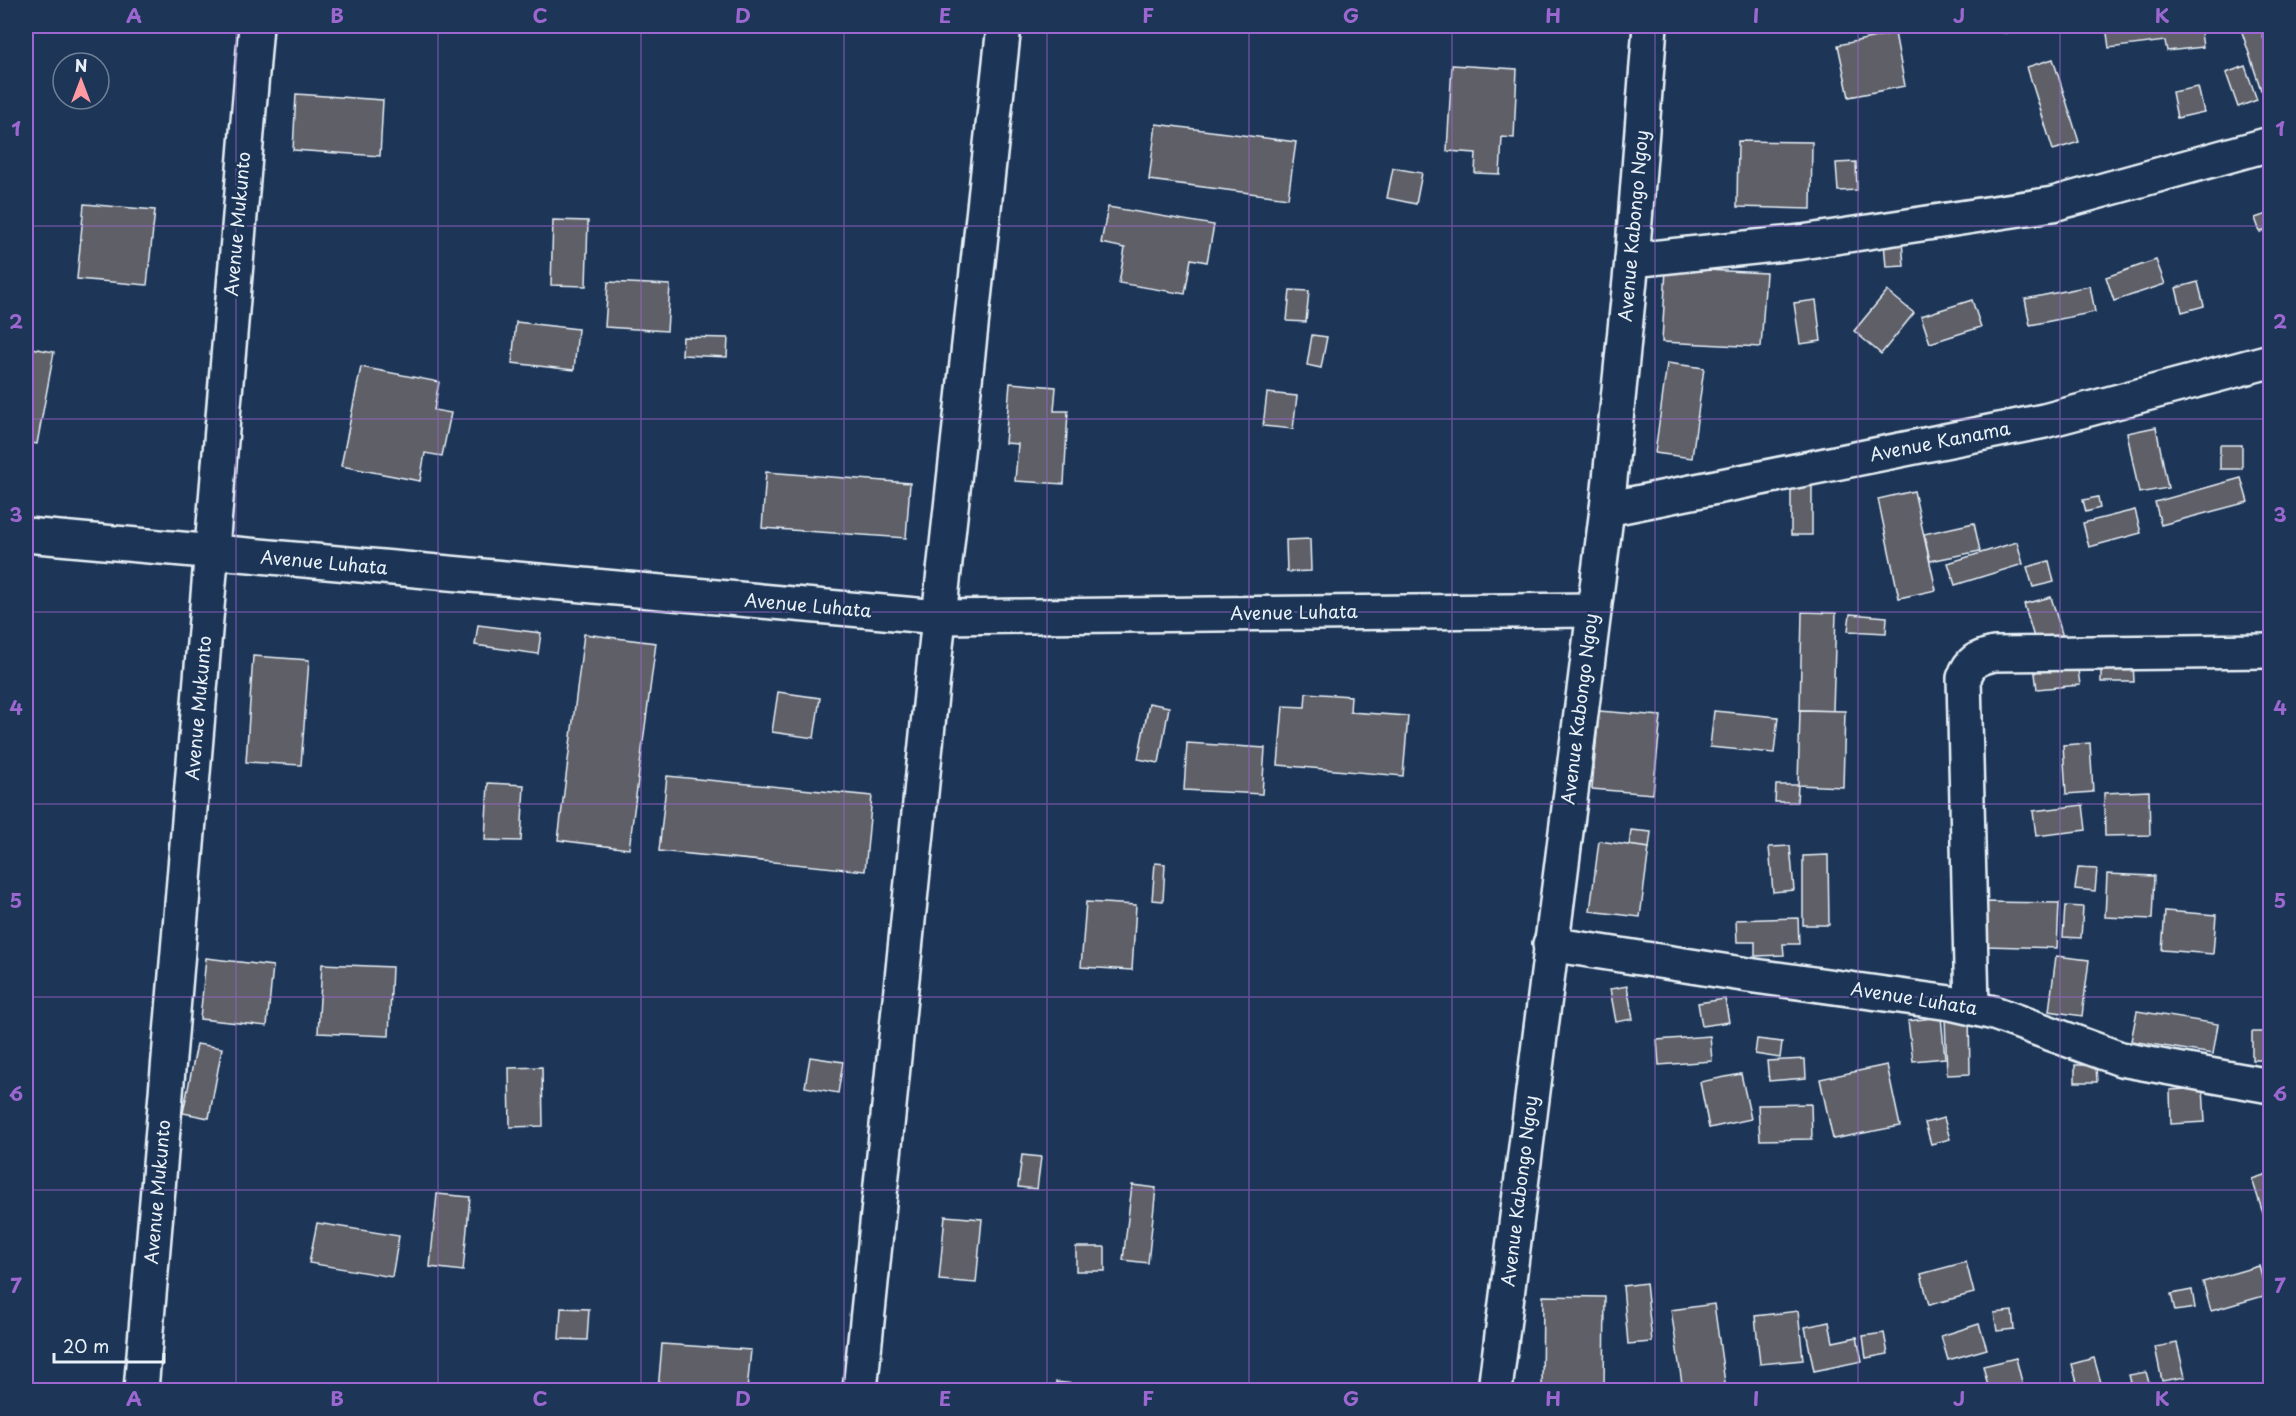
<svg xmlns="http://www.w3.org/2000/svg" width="2296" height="1416" font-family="'Playpen Sans',sans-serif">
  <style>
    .building { fill: #5e5f68; stroke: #e8f1f8; stroke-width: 1.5 }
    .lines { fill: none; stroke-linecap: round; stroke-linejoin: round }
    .minor-casing { stroke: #e8f1f8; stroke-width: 38 }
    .minor { stroke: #1d3557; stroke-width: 33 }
    .grid { fill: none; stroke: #9c67d0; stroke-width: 1.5; stroke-opacity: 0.55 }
    .labels { text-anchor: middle; stroke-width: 5; stroke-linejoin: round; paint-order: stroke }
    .street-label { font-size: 18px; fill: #e8f1f8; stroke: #1d3557 }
    .neatline { fill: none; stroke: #9c67d0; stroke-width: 2 }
    .grid-label { font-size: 20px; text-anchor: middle; font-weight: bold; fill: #9c67d0 }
  </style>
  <rect width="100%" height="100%" fill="#1d3557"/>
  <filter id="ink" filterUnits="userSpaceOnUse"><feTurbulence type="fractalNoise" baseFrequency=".0167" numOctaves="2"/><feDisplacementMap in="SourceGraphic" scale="12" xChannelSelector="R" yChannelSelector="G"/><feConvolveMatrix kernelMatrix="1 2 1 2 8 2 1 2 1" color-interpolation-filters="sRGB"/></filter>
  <g filter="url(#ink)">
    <g class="building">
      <path d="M2003,26h27l-25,7z"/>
      <path d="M2106,26h94l3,21 -36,4 -2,-10 -56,7z"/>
      <path d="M2240,26h20l10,32v29l-9,3z"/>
      <path d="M1895,33l10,53 -56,11 -11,-52z"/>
      <path d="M2053,59l26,83 -26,8 -26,-83z"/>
      <path d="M1452,65l65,4 -3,69 -12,-1 -2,37 -25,-1 1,-20 -29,-2z"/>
      <path d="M2245,66l12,34 -19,7 -12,-34z"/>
      <path d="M2198,87l6,25 -27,6 -5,-26z"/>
      <path d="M296,94l87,6 -3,56 -87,-6z"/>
      <path d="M1156,124l140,18 -8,56 -139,-18z"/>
      <path d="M1738,141l74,1 -1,67 -74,-2z"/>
      <path d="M1856,162l1,28 -19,1 -2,-28z"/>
      <path d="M1393,168l29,5 -6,31 -29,-6z"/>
      <path d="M84,204l71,6 -8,75 -70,-6z"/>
      <path d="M1108,207l106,18 -7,37 -16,-3 -6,35 -66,-11 6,-35 -24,-5z"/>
      <path d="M2270,213v16l-10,3 -5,-14z"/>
      <path d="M553,220l35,1 -2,65 -35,-1z"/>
      <path d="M1902,241l2,25 -18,1 -2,-25z"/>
      <path d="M2156,260l9,24 -51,17 -8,-24z"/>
      <path d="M1666,268l100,5 -5,74 -99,-5z"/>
      <path d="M608,282l62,3 -3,46 -62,-4z"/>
      <path d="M2198,282l6,24 -22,6 -6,-24z"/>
      <path d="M2090,286l5,26 -65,13 -5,-26z"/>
      <path d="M1290,290l19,1 -3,31 -19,-1z"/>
      <path d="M1887,291l27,22 -33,41 -27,-23z"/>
      <path d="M1816,300l5,41 -21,3 -6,-41z"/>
      <path d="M1972,300l9,27 -51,16 -9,-27z"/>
      <path d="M516,322l62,7 -4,41 -62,-7z"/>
      <path d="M1312,335l15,2 -6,31 -14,-3z"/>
      <path d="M683,337l45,1 -1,19 -45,-2z"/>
      <path d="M26,347l28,5 -17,92 -11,-2z"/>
      <path d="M1667,363l37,5 -12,90 -37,-5z"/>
      <path d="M361,367l78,15 -5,28 17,3 -9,43 -17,-3 -5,28 -79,-15z"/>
      <path d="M1010,383l46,4 -2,24h14l-4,73 -49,-3 3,-37 -13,-1z"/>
      <path d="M1267,393l30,3 -4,33 -30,-3z"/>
      <path d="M2156,427l12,61 -29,5 -12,-60z"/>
      <rect x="2220" y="445" width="22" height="24"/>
      <path d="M766,472l144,11 -4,55 -144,-10z"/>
      <path d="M2241,478l7,24 -87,23 -6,-23z"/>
      <rect x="1791" y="486" width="21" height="49"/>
      <path d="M1914,491l22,99 -37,8 -21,-99z"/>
      <path d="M2098,497l2,11 -14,4 -3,-12z"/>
      <path d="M2135,510l6,23 -52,14 -6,-24z"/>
      <path d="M1974,523l6,28 -50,10 -6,-27z"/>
      <path d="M1310,539l1,32 -24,1 -1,-32z"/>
      <path d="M2017,542l6,22 -68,21 -7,-22z"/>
      <path d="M2049,561l5,21 -21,5 -6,-20z"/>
      <path d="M2051,597l12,40 -27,7 -12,-40z"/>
      <path d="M1802,612l34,1 -3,98 -33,-1z"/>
      <path d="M1850,614l37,3 -1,16 -38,-2z"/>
      <path d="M478,625l63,8 -3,21 -63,-9z"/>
      <path d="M584,634l72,9 -27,206 -71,-9z"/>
      <path d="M253,656l56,4 -8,105 -55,-3z"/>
      <path d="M2077,662l3,23 -43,4 -3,-23z"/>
      <path d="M2101,663h32l1,19h-33z"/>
      <path d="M778,692l42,6 -6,40 -42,-6z"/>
      <path d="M1306,693l45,3 -1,16 58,4 -5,60 -125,-11 5,-59 22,1z"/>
      <path d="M1149,703l20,4 -10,56 -21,-4z"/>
      <path d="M1800,710l45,1 -2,76 -45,-2z"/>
      <path d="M1599,711l62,5 -8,78 -61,-5z"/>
      <path d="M1714,711l64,6 -4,36 -64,-6z"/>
      <path d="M1187,743l78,5 -3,46 -78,-4z"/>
      <path d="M2090,743l3,49 -27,2 -3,-49z"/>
      <path d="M667,776l205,20 -7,75 -206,-20z"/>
      <path d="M488,783l36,2 -3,56 -36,-1z"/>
      <path d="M1776,785h22l-1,17h-22z"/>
      <path d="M2149,791l1,44 -45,1 -1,-43z"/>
      <path d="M2083,805l3,25 -50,6 -3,-25z"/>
      <path d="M1631,830l20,2 -2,16 -20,-2z"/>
      <path d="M1599,841l50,7 -9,69 -50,-6z"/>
      <path d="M1790,846l4,44 -21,2 -4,-45z"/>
      <path d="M1828,855l1,70h-26v-69z"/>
      <path d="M1155,863l10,1 -2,37 -11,-1z"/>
      <path d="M2078,868l19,1 -2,22 -20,-2z"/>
      <path d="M2107,874l47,2 -2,43 -47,-2z"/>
      <path d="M1086,902l50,3 -4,65 -51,-3z"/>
      <path d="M1985,902l74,1 -2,45 -72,-2z"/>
      <path d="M2065,906l18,1 -2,31 -18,-1z"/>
      <path d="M2165,911l51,4 -3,39 -51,-4z"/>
      <path d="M1798,918l1,26h-16l1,11 -29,1v-14h-18l-1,-22z"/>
      <path d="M2056,956l33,4 -7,56 -33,-5z"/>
      <path d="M206,958l67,8 -6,60 -67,-7z"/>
      <path d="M322,964l70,3 -3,69 -71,-3z"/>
      <path d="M1627,986l6,33 -17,3 -6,-33z"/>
      <path d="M1725,999l4,23 -27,4 -4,-23z"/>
      <path d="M2137,1011l81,13 -5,30 -82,-13z"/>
      <path d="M1969,1015l1,59 -23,1 -2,-59z"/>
      <path d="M1941,1017l4,41 -32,3 -5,-40z"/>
      <rect x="2252" y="1032" width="18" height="28"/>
      <path d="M1710,1036l2,25 -53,4 -2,-25z"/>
      <path d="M1757,1039l25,3 -2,16 -25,-4z"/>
      <path d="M197,1044l25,4 -13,70 -26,-5z"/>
      <path d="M810,1057l33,5 -5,31 -33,-6z"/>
      <path d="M1805,1059l1,19 -37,3 -2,-20z"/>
      <path d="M1887,1065l13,61 -67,13 -13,-60z"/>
      <path d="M2075,1065h21l1,17h-22z"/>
      <path d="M542,1067l1,59 -33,1 -1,-59z"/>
      <path d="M1741,1074l10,45 -42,9 -9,-46z"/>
      <path d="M2203,1088l2,34 -34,2 -1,-34z"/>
      <path d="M1811,1104l1,35 -52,1 -2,-35z"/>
      <path d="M1944,1118l6,21 -19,5 -6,-21z"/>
      <path d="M1022,1155l19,2 -4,32 -19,-2z"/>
      <path d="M2270,1173v62l-18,-56z"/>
      <path d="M1132,1185l24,3 -8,75 -25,-3z"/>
      <path d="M437,1194l33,3 -7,74 -33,-4z"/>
      <path d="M945,1216l37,3 -6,64 -37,-3z"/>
      <path d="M317,1223l82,13 -7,41 -83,-14z"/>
      <rect x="1076" y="1247" width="29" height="24"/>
      <path d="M1966,1262l8,31 -45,12 -8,-31z"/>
      <path d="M2259,1266l8,29 -56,16 -8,-29z"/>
      <path d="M1646,1283l6,59 -24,2 -5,-58z"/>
      <path d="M2192,1290l3,18 -20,3 -4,-17z"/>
      <path d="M1543,1296l62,1 -1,92h-62z"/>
      <path d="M1714,1304l12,86h-43l-12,-80z"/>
      <path d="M561,1308l28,1 -2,31 -28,-1z"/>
      <path d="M1798,1311l5,49 -43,4 -5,-48z"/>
      <path d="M2012,1311l2,18 -17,2 -3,-18z"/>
      <path d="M1829,1322l4,20 24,-5 5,24 -48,10 -9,-44z"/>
      <path d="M1979,1324l8,25 -39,11 -7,-24z"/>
      <path d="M1884,1333l4,21 -22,4 -3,-22z"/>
      <path d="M2177,1343l8,34 -23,4 -7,-34z"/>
      <path d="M662,1344l89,6 -4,40h-89z"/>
      <path d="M2016,1358l8,32h-35l-6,-24z"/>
      <path d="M2094,1358l9,32h-24l-7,-26z"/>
      <path d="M2146,1372l5,18h-18l-4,-15z"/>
      <path d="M1056,1382l45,5 -1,3h-45z"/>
    </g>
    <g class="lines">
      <g class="minor-casing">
        <g id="minor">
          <path d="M1632,260l170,-18 251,-38 217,-60"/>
          <path d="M1607,509l437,-88 226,-60"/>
          <path d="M26,535l913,82 654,-7"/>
          <path d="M1550,944l205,32 195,27 44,10 127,46 149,27"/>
          <path d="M1972,1007l-8,-329c6,-17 13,-20 30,-24l276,-3"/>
          <path d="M141,1390l115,-1364"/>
          <path d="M860,1390l79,-773 65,-591"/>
          <path d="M1495,1390l112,-881 25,-249 18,-234"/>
        </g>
      </g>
      <use href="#minor" class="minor"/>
    </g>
  </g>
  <path class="grid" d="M236,26v1364M438,26v1364M641,26v1364M844,26v1364M1047,26v1364M1249,26v1364M1452,26v1364M1655,26v1364M1858,26v1364M2060,26v1364M26,226h2244M26,419h2244M26,612h2244M26,804h2244M26,997h2244M26,1190h2244"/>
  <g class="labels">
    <g class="street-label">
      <text transform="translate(238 224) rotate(-85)" y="6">Avenue Mukunto</text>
      <text transform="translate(1634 226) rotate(-85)" y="6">Avenue Kabongo Ngoy</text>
      <text transform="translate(1940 442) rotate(-11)" y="6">Avenue Kanama</text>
      <text transform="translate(324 563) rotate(5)" y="6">Avenue Luhata</text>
      <text transform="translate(808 606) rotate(5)" y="6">Avenue Luhata</text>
      <text transform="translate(1294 613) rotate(-1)" y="6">Avenue Luhata</text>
      <text transform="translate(199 708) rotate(-85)" y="6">Avenue Mukunto</text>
      <text transform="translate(1580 709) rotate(-83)" y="6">Avenue Kabongo Ngoy</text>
      <text transform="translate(1914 999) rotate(9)" y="6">Avenue Luhata</text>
      <text transform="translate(1520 1191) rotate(-83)" y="6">Avenue Kabongo Ngoy</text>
      <text transform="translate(158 1192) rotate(-85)" y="6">Avenue Mukunto</text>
    </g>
  </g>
  <rect width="2296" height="1416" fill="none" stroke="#1d3557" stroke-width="66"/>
  <g transform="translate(81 81)"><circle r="28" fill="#1d3557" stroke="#6e8097" stroke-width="1.5"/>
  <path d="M0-4.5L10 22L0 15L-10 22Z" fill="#ff9aa2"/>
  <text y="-9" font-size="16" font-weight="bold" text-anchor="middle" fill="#e8f1f8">N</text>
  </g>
  <path d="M54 1353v9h110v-9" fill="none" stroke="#e8f1f8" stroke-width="3"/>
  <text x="63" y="1353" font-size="18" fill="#e8f1f8" stroke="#1d3557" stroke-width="4.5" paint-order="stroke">20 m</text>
  <rect x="33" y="33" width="2230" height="1350" class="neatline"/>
  <g class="grid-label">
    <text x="134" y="23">A</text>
    <text x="337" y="23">B</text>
    <text x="540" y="23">C</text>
    <text x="743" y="23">D</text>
    <text x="945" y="23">E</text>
    <text x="1148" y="23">F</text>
    <text x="1351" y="23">G</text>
    <text x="1553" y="23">H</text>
    <text x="1756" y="23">I</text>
    <text x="1959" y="23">J</text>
    <text x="2162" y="23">K</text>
    <text x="16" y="136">1</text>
    <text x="2280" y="136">1</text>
    <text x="16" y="329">2</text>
    <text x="2280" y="329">2</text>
    <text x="16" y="522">3</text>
    <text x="2280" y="522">3</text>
    <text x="16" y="715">4</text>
    <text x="2280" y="715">4</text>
    <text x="16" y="908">5</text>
    <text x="2280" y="908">5</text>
    <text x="16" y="1101">6</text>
    <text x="2280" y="1101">6</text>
    <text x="16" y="1293">7</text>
    <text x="2280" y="1293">7</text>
    <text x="134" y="1406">A</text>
    <text x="337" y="1406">B</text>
    <text x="540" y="1406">C</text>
    <text x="743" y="1406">D</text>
    <text x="945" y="1406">E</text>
    <text x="1148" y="1406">F</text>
    <text x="1351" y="1406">G</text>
    <text x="1553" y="1406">H</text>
    <text x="1756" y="1406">I</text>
    <text x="1959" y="1406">J</text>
    <text x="2162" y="1406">K</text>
  </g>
</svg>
